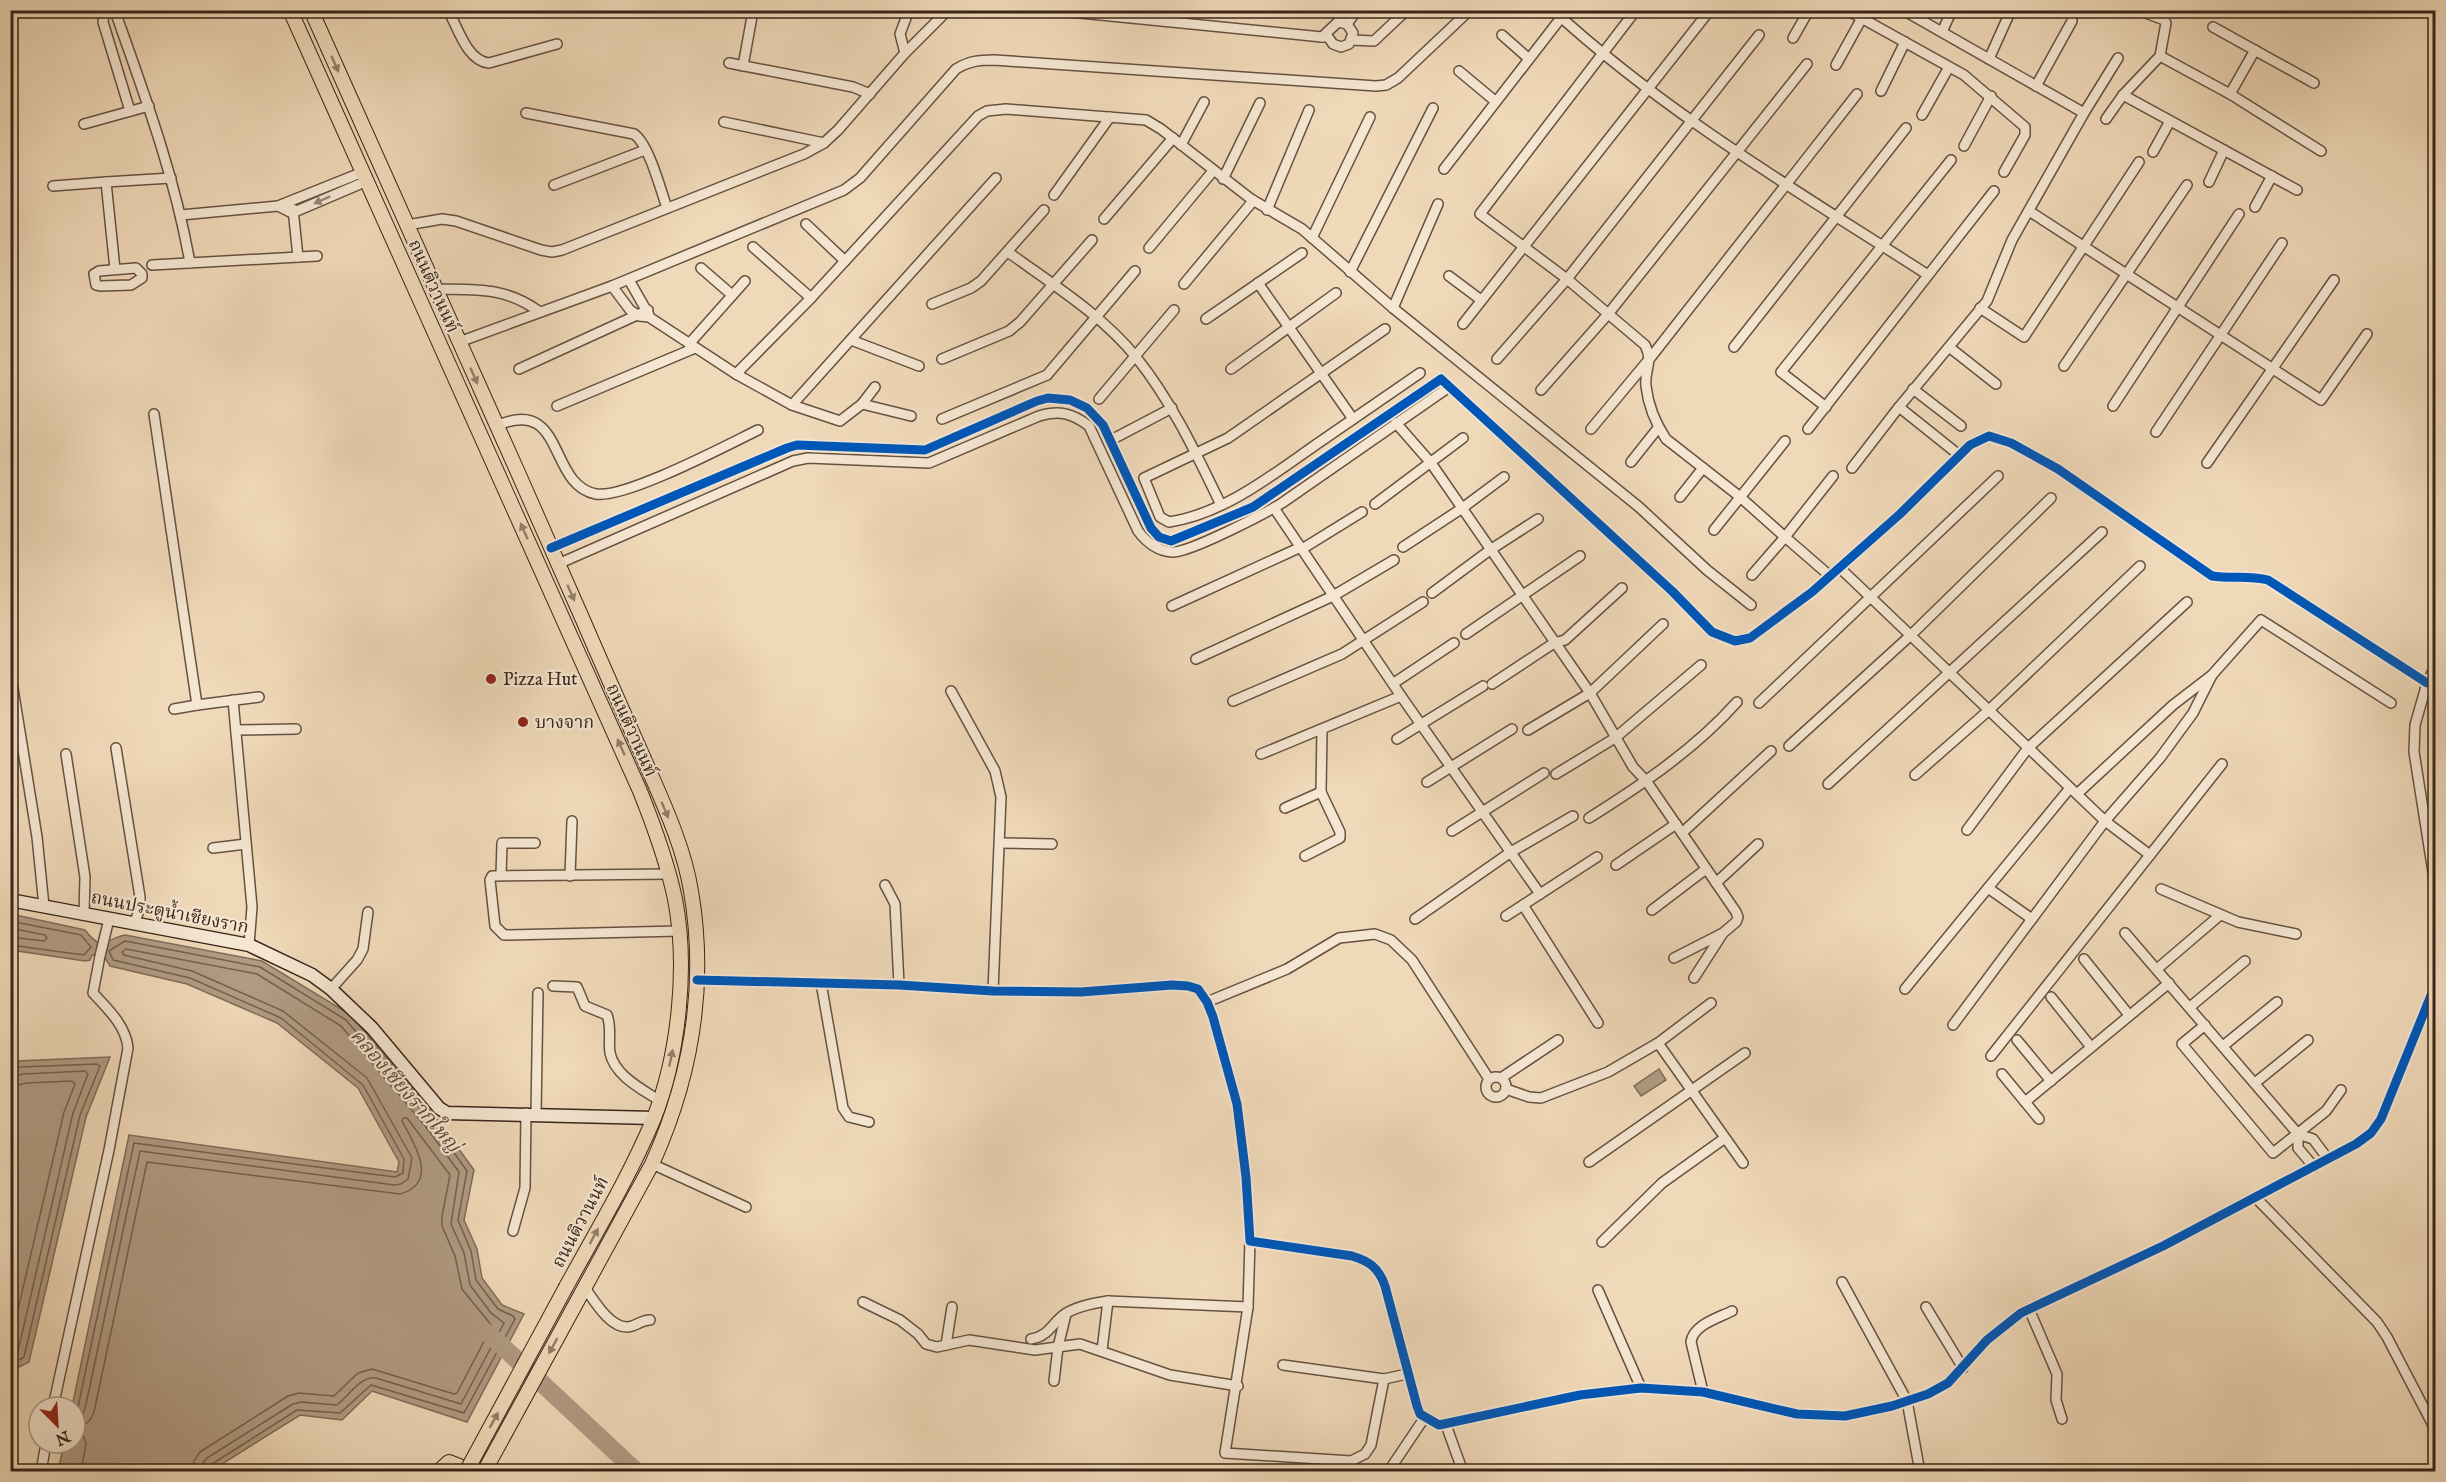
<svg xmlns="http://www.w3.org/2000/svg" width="2446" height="1482" font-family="'IM FELL English','Noto Serif Thai',serif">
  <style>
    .water { fill: #b19b83; stroke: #816b59; stroke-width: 1.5 }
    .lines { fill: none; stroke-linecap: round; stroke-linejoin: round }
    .shore { stroke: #74604e; stroke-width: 1.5 }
    .river { stroke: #b19b83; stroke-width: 18 }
    .street-casing { stroke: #665141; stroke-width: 12 }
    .secondary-casing { stroke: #382419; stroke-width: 15 }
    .primary-casing { stroke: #382419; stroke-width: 16 }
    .street { stroke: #f5e6d2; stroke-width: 9 }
    .secondary { stroke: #f5e6d2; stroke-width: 12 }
    .primary { stroke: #f0d9b9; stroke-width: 14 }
    .primary-bridge-casing { stroke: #382419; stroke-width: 16; stroke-linecap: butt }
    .primary-bridge { stroke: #f0d9b9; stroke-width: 14 }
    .cycleway-casing { stroke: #f5e6d2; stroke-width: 13 }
    .cycleway { stroke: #0057b8; stroke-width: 9 }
    .oneway { fill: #947e69 }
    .oneway2 { fill: #968576 }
    .poi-dot { fill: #8f2418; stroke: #f5e6d2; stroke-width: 2 }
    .labels { text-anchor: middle; stroke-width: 4.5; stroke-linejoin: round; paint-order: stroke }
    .street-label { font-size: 18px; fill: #382419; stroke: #f5e6d2 }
    .poi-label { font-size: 18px; fill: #382419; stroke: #f5e6d2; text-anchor: start }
    .water-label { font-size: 20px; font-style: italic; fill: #5c4839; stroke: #f5e6d2 }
  </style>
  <rect width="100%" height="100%" fill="#f0d9b9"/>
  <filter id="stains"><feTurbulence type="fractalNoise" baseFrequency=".00333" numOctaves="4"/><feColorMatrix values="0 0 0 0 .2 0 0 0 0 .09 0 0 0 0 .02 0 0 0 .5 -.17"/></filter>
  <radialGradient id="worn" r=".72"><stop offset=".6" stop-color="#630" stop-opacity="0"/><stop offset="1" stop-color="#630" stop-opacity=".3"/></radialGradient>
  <g class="water">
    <path d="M11,914l74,16c18,24 21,8 40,5l137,26 89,54 86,104 37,51 -10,50 13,29 5,29 20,27 22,9 -57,108 -95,-31 -30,29 -42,-5 -89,56h-153l6,-28h11v-36h-3l57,-272 268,37 2,-10 -41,-74 -81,-65 -90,-39 -77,-18 -6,-10 -12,-1 -2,5 -5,1 -74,-11z"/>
    <path d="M110,1057l-24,60 -57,245 -18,9v-304l5,-6z"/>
    <path d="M1659,1069l7,11 -25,16 -7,-10z"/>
  </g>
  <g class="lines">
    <g class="shore">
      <path d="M10,921l71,14 10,12 -7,8 -74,-10"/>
      <path d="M10,928l35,7 2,3 -3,3 -34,-4"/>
      <path d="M10,1070l10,-3 77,-3 3,2 -20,49 -56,242 -14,8"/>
      <path d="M10,1078l13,-4 62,-3 3,3 -15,39 -55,238 -8,5"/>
      <path d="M10,1087l16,-4 46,-2 3,3 -11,28 -54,232"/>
      <path d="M75,1411l3,-4 56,-264 261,34 8,-4 1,-14 -41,-74 -82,-67 -91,-40 -77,-18 -4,-9 16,-10 135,26 86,53 86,102 35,49 -9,49 13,31 5,29 22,29 15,7 2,3 -51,94 -93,-28 -31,28 -43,-3 -85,54 -3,8"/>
      <path d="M75,1420l7,-4 3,-7 55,-258 254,34 7,-1 7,-5 4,-21 -45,-80 -84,-67 -91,-40 -68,-16 -2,-3 4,-3 131,25 84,52 85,101 33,45 -8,52 13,29 6,32 21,28 13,10 -43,81 -85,-26c-16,-2 -27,18 -39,27l-36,-3 -8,2 -86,54 -4,5 -2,9"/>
      <path d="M81,1472l5,-28 -5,-16 9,-8 4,-8 53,-250 253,32c40,-11 14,-51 2,-73l1,-3h4l43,57 -8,41v10l13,30 7,33 30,37 -35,67 -3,1 -82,-25 -14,4 -24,23 -35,-3 -11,3 -88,56 -6,9 -2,11"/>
    </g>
    <path class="river" d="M488,1333l149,139"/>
    <g class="street-casing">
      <g id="street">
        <path d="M108,10l-4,3 -1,9 27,89"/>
        <path d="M110,10l6,4c29,82 59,163 74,249"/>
        <path d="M448,10c10,18 19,51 41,53l68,-19"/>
        <path d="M1050,10l272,27"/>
        <path d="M1553,10c113,104 246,182 375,265"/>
        <path d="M1636,10l-156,204 87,65 78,66c9,18 -1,24 1,41 2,18 10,38 20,53l73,57 46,41 -33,38"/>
        <path d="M1847,10l117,65 61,52v8l-21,37"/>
        <path d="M1749,12l1,-2"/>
        <path d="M1338,22l9,2 6,9 -4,11 -8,3 -8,-3 -5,-7h-6z"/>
        <path d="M1347,24l10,-14"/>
        <path d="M2213,27l101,56"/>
        <path d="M1942,32l10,-22"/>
        <path d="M1502,35l26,23"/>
        <path d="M1793,38l16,-28"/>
        <path d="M1352,40l22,1 33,-31"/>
        <path d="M905,53l-5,-19 9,-24"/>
        <path d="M2160,56l70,38 91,57"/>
        <path d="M1989,59l22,-49"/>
        <path d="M729,63l124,24 17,7"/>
        <path d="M1836,65l26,-47"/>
        <path d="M743,66l10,-55"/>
        <path d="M1459,71l36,30"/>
        <path d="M2036,86l36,-65"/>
        <path d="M1881,91l24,-49"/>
        <path d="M2230,94l25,-44"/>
        <path d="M2123,95l174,95"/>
        <path d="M526,113l108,21c15,10 27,57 33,74"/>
        <path d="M2084,113l34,-55"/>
        <path d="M1922,115l27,-48"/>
        <path d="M2106,119l17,-24 37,-39 6,-33 -2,-3 -26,-10"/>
        <path d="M724,122l100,21"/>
        <path d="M84,124l65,-18"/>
        <path d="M1181,145l23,-43"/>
        <path d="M1964,146l27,-50"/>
        <path d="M2153,152l17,-31"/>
        <path d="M1444,169l123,-159"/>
        <path d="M1223,179l37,-76"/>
        <path d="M2209,182l15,-32"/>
        <path d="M554,185l91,-35"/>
        <path d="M53,186l53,-4"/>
        <path d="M1054,195l56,-78"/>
        <path d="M278,206l14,7 75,-32"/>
        <path d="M2255,207l17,-31"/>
        <path d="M293,209l5,48"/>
        <path d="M1267,210l42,-100"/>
        <path d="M2029,211l292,189 46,-66"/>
        <path d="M181,215l97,-9 85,-34"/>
        <path d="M1104,219l69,-81"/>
        <path d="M806,224l39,37"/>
        <path d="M407,225l35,-6 14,2 85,29 11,2 10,-2 242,-96 20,-11 14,-13 67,-77 43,-43"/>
        <path d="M1312,238l58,-121"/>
        <path d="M753,247l58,51"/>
        <path d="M1149,248l64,-77"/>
        <path d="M1008,252c44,32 94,63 128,105 36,45 60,96 85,148"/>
        <path d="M152,265l165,-9"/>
        <path d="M136,268l6,6v4l-11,7 -31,1 -4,-1 -2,-11 5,-3z"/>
        <path d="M701,268l31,27"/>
        <path d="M115,269l-9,-87 65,-4"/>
        <path d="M1350,272l83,-164"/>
        <path d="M1449,276l32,24"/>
        <path d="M629,280l20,35"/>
        <path d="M1258,283l95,136"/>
        <path d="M1184,284l69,-83"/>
        <path d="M612,286l18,24 9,6 10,1 87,57 75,-76 167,-182 9,-5 19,-2 140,11 15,9 90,70 51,30 91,79 246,199 68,63 44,35"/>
        <path d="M434,289c42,1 70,-3 106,23"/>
        <path d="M932,304l39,-16 10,-7 63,-71"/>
        <path d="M1393,308l45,-104"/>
        <path d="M1980,308l44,29 115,-175"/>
        <path d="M1206,319l96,-66"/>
        <path d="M1463,324l247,-314"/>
        <path d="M1385,329l-157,109 -84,40 16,39 9,5c54,-8 102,-46 145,-76 36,-25 71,-49 106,-73"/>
        <path d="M851,340l68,26"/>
        <path d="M459,342l153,-56 232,-96 16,-12 96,-109c13,-8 23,-9 38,-9l382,26 10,-1 12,-7 72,-68"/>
        <path d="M689,344l56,-63"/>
        <path d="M1734,347l172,-219"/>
        <path d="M1949,347l47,37"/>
        <path d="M942,359l67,-28 11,-9 72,-82"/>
        <path d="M1497,359l70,-80 192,-244"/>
        <path d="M2064,366l123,-181"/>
        <path d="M519,369l129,-59"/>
        <path d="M1231,369l105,-76"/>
        <path d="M736,374l56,31 48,16 22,-17 13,-17"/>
        <path d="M1913,389l48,37"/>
        <path d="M1541,390l68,-77 198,-249"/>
        <path d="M1099,399l75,-89"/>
        <path d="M862,404l49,12"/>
        <path d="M792,405l204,-227"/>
        <path d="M557,406l138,-58"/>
        <path d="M2113,406l126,-192"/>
        <path d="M1826,407l-45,-35 170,-212"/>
        <path d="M1899,407l60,48"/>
        <path d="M10,409l1,1"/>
        <path d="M154,414l43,291 62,-8"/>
        <path d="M942,419l105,-44 88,-104"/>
        <path d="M1396,423l35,40 159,230 43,74 14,15 89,130 2,5 -2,5 -13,11 -29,45"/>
        <path d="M496,426c70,-31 51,59 100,68 29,5 131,-49 162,-64"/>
        <path d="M1591,429l60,-72 206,-263"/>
        <path d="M1808,429l186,-238"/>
        <path d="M2156,432l126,-189"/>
        <path d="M1111,440l61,-32"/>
        <path d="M1631,462l27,-34"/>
        <path d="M2207,463l127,-183"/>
        <path d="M1852,468l47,-61 88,-106 25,-61 72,-127 -181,-103"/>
        <path d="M1680,497l23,-29"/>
        <path d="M1375,504l88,-66"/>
        <path d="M1274,508l127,188 139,198"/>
        <path d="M1714,530l71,-89"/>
        <path d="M1403,547l58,-38 43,-32"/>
        <path d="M551,548l236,-100 10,-3 128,5 112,-49 11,-3 22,2 17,8 16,17 48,103 8,9 12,4 82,-34 188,-128 231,212 40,41 23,9 15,-3 62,-46 88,-78 70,-69 19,-9 22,7 47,26 154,107c19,3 37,-1 56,4l159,103"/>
        <path d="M1302,549l60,-37"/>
        <path d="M558,564l235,-103 15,-3 121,5 110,-47c20,-6 33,-3 50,10l49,105c9,12 19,20 34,21 17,1 92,-38 110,-49l167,-116"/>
        <path d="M1840,568l265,253 45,34"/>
        <path d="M1830,576l-45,-39 48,-61"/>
        <path d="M1432,593l58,-43 48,-31"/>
        <path d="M1172,606l129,-59"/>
        <path d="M1466,634l114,-78"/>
        <path d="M1196,659l137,-63 61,-36"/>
        <path d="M2436,665l-9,18 -12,42 -1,27 19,120 3,32"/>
        <path d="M10,670l27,167 7,69"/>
        <path d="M1394,683l60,-40"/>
        <path d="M1492,684l62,-41 11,-3 57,-52"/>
        <path d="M951,691l44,80 6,26 -8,194"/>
        <path d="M233,700l19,207 -3,38"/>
        <path d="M1233,701l109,-47 81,-52"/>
        <path d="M1759,703l239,-227"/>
        <path d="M174,709l23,-4"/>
        <path d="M236,730l60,-1"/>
        <path d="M1528,730l62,-37 73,-69"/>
        <path d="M1397,739l86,-53"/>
        <path d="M1789,746l122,-111 140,-137"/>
        <path d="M116,748l24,149v11l-6,16"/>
        <path d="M66,754l19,123 -1,37"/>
        <path d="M1261,754l140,-58"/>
        <path d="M1556,774l59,-36 86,-73"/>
        <path d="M1915,775l74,-65 151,-144"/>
        <path d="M1427,782l85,-53"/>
        <path d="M1828,784l274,-252"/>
        <path d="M2077,794l96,-89 39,-30 49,-55 130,83"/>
        <path d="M1285,808l36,-16 1,-62"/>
        <path d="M1589,818c54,-34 106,-69 148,-116"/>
        <path d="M1967,830l61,-82 159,-146"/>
        <path d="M1452,831l92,-58"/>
        <path d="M1682,833l89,-82"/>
        <path d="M1000,843l52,1"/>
        <path d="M213,848l33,-4"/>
        <path d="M1305,856l35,-18v-6l-19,-40"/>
        <path d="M1616,865l60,-41"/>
        <path d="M669,874l-177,2 -2,4 5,46 9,9 175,-4"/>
        <path d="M501,875l1,-32h33"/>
        <path d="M570,876l2,-55"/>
        <path d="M1716,883l42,-39"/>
        <path d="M885,885l10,19 4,81"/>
        <path d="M1988,888l44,31"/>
        <path d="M2161,889l77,33 58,12"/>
        <path d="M1523,905l75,118"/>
        <path d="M1652,910l54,-41"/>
        <path d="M1506,916l91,-59"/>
        <path d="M1415,919l96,-67 62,-36"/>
        <path d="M2125,933l173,201 15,5 15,20"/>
        <path d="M1674,958l47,-24"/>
        <path d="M2084,959l45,56"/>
        <path d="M2157,969l62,-53"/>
        <path d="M697,980l202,5 94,6 88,1 91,-7 16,1 10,3 9,13 6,15 24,87 9,73 4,64 102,15c17,5 27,12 33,30l32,120 3,8 19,11 141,-30 61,-7 62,4 94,22 48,2 47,-10 36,-12 20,-11 39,-43 34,-27 142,-67 193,-102 15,-11 10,-14 55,-136"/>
        <path d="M821,983l22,125 6,9 20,5"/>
        <path d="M553,986l24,1 8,19 22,9c5,13 1,25 3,38 5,23 32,36 50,48"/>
        <path d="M331,989l26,-29 6,-11 5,-37"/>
        <path d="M1905,989l165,-201"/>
        <path d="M2051,997l40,50"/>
        <path d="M1207,1002l80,-33 52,-31 36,-4 16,6 21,20 77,119"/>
        <path d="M2190,1007l55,-46"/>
        <path d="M1953,1025l152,-204 55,-63 33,-45 19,-38"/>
        <path d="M2205,1025l-23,19 91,109 53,-42 15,-21"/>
        <path d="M2017,1040l34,41"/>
        <path d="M1658,1043l85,120"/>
        <path d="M2223,1046l54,-44"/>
        <path d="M1991,1056l231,-292"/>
        <path d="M2002,1074l37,45"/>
        <circle cx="1496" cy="1087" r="10"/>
        <path d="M1501,1078l57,-38"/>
        <path d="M2255,1083l53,-43"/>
        <path d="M1506,1089l23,8 12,1 67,-26 50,-29 53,-40"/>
        <path d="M2025,1102l144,-119"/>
        <path d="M536,1114l2,-121"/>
        <path d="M2298,1134v14l16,19"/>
        <path d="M1589,1162l156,-109"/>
        <path d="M652,1164l94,43"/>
        <path d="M2255,1197l122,125 10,15 49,94"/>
        <path d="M513,1231l12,-43 1,-75"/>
        <path d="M1250,1241l-2,66 -23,146 126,8 14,-7 6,-9 13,-66 23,-5"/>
        <path d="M1602,1242l60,-59 63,-45"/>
        <path d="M1842,1282l65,119 13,71"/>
        <path d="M585,1288c9,12 24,39 42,39 8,0 14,-7 23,-7"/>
        <path d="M1598,1290l43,98"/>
        <path d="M863,1302l37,18 18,14 8,10 11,3 32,-7 66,10 45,-6 90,31 68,11"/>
        <path d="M1926,1307l37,61"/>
        <path d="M2029,1309l28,65 -1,26 6,19"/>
        <path d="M1031,1339c17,-2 21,-16 34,-25 12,-8 29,-11 43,-13"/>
        <path d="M946,1345l6,-38"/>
        <path d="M1102,1350l6,-49 140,6"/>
        <path d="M1283,1365l101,14"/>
        <path d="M1054,1381l4,-34 8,-33"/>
        <path d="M1703,1392l-12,-50c2,-17 27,-24 41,-31"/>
        <path d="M53,1407l56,-257 19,-102c-2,-22 -20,-39 -35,-55l7,-37 9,-37"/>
        <path d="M1446,1425l17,47"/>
        <path d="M41,1472l5,-29"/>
        <path d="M1388,1472l37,-55"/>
      </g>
    </g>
    <g class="secondary-casing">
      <path id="secondary" d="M10,900l239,45 63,30 19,14 41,39 67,80 8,5 207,5"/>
    </g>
    <g class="primary-casing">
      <g id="primary">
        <path d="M290,10l350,781c14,35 27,70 35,108 13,67 4,155 -21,219 -24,58 -58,114 -88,169"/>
        <path d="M311,10c90,204 183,406 272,610 21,49 43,98 65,148 17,39 36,80 43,123 16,94 0,187 -39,273l-168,308"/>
        <path d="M438,1472l11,-10 25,10"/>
      </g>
    </g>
    <use href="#street" class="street"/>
    <use href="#secondary" class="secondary"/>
    <use href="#primary" class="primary"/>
    <g class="primary-bridge-casing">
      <path id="primary-bridge" d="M466,1472l100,-185"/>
    </g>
    <use href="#primary-bridge" class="primary-bridge"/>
    <g class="cycleway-casing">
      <g id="cycleway">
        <path d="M551,548l236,-100 10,-3 128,5 112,-49 11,-3 22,2 17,8 16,17 48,103 8,9 12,4 82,-34 188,-128 231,212 40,41 23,9 15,-3 62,-46 88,-78 70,-69 19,-9 22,7 47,26 154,107c19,3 37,-1 56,4l159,103"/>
        <path d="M697,980l202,5 94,6 88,1 91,-7 16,1 10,3 9,13 6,15 24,87 9,73 4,64 102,15c17,5 27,12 33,30l32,120 3,8 19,11 141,-30 61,-7 62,4 94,22 48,2 47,-10 36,-12 20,-11 39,-43 34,-27 142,-67 193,-102 15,-11 10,-14 55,-136"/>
      </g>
    </g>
    <use href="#cycleway" class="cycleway"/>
  </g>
  <defs><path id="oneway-solid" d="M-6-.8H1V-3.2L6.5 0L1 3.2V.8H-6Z" transform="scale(1.5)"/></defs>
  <g class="oneway">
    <use href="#oneway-solid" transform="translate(335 64) rotate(66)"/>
    <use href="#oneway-solid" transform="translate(474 376) rotate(66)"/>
    <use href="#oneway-solid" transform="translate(524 531) rotate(-114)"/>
    <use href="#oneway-solid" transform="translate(571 593) rotate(66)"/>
    <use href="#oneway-solid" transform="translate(621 747) rotate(-114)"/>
    <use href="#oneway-solid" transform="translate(665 810) rotate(67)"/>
    <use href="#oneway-solid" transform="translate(671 1058) rotate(-78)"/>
    <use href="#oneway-solid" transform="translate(594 1236) rotate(-62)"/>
    <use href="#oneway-solid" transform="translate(553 1346) rotate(119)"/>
    <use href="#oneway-solid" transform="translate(494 1420) rotate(-61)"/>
  </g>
  <use class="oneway2" href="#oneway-solid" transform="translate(322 200) rotate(156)"/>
  <g class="poi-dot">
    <circle cx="491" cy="679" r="6"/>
    <circle cx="523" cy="722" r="6"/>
  </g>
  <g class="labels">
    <g class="street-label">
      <text transform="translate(434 286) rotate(66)" y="6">ถนนติวานนท์</text>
      <text transform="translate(632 730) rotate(66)" y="6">ถนนติวานนท์</text>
      <text transform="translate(170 912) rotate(11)" y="6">ถนนประตูน้ำเชียงราก</text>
      <text transform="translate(580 1222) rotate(-62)" y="6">ถนนติวานนท์</text>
    </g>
    <g class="poi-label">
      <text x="503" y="685">Pizza Hut</text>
      <text x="535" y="728">บางจาก</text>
    </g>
    <g class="water-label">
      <text transform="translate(406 1090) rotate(49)" y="7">คลองเชียงรากใหญ่</text>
    </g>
  </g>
  <rect width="2446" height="1482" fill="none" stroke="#f0d9b9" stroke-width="36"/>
  <rect x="12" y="12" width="2422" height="1458" fill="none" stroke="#382419" stroke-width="3"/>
  <rect x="18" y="18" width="2410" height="1446" fill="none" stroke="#382419" stroke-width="1.5"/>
  <g transform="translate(57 1425) rotate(156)"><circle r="28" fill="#f5e6d2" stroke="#a99888" stroke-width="1.5"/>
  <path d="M0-4.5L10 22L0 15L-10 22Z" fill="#8f2418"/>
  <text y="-9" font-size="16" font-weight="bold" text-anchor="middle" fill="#382419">N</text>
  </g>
  <rect width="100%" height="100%" filter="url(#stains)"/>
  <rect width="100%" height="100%" fill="url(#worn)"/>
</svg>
